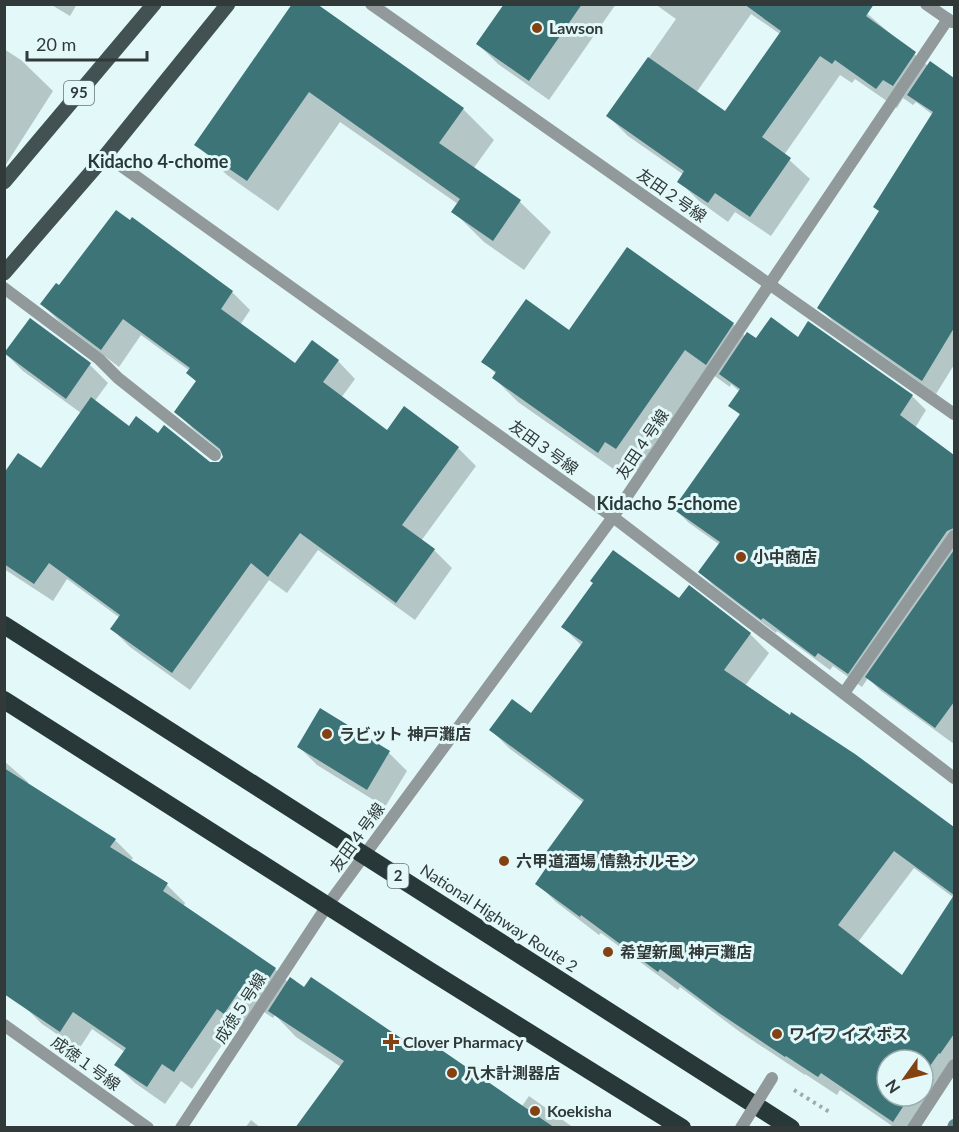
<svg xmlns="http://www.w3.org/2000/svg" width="959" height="1132" font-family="Lato,'Noto Sans JP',sans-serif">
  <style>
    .shadow { fill: #0003; fill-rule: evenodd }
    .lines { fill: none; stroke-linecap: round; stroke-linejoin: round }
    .stream { stroke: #618b8d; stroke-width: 12 }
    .building { fill: #3c7478 }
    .path { stroke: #9babac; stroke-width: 4; stroke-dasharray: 3 4.5; stroke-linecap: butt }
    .lane { stroke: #91999a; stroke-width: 12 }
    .street { stroke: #91999a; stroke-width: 12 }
    .primary { stroke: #425152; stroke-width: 15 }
    .highway { stroke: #283839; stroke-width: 18 }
    .street-bridge { stroke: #91999a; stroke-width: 12 }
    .poi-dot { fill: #844112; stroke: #e3f8f9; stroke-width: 2 }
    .labels { text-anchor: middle; stroke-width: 6; stroke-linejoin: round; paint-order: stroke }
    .shield { fill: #e3f8f9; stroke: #667273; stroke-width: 1.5 }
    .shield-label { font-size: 15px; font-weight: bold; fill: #313939 }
    .poi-label { font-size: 16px; font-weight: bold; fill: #313939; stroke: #e3f8f9; text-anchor: start }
    .street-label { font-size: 16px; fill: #313939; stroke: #e3f8f9 }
    .neighbourhood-label { font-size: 18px; font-weight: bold; fill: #283939; stroke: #e3f8f9 }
  </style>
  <rect width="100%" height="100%" fill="#e3f8f9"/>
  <g class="shadow">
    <path d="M50,4h27l-7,12z"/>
    <path d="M294,4l169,105 31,31 -21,29 47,33 31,30 -27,38 -40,-28 -31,-31 5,-7 -118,-82 -62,89 -51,-36 -31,-31z"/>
    <path d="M506,4h110l-67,96 -51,-36 -20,-20z"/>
    <path d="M655,4h201l72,62 24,13 2,-3v289l-18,29 -103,-73 -14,-14 61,-95 53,-97 -17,-13 -3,3 -10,-7 -6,10 -42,-29 -3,4 -12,-8 -56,80 26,24 -39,57 -36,-24 -7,10 -29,-21 -20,-20 5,-6 -56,-39 -20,-20 68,-97zM751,14l29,20 -55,79 -29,-20z"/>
    <path d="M4,49l17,11 32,31 -48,75z"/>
    <path d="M133,219l99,73 18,18 -10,15 55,40 43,-4 17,18 -14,19 46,34 71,16 18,18 -55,75 13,9 18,18 -37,52 -97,-70 -31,43 -18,-13 -79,110 -60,-43 -18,-18 8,-11 -53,-39 -14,22 -49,-32v-93l37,-6 40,-57 -58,-42 -18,-18 25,-33 60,45 18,18 -14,19 36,26 29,7 50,28 9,1 5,-4 1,-6 -31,-25 -17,-18 21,-29 -9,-9 2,-2 -49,-36 -22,32 -59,-45 -18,-18z"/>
    <path d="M733,324l13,13 10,3 42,-1 114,57 14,14 -11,18 39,28v288l-73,-53 -13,-13 -6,9 -29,-21 -3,4 -53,-39 -1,2 -62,-47 -14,-14 20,-27 -31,-22 -14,-14 66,-93 -11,-11 10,-13 -9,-8 -1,3 -21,-15 -69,100 -11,-7 -7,10 -104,-73 -24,-24 3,-3 -14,-14 87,-29z"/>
    <path d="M689,587l61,47 19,19 -24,33 45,31 65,38 99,74v247l-34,52h-25l-55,-38 -3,5 -32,-21v1l-65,-43 -60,-45 -2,3 -77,-57 -2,2 -43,-33 -19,-19 12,-17 35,-63 -74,-54 -19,-19 40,-15 51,-69 -19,-19 116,-26zM914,868l40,30 -51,79 -45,-35zM887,1060h36v36h-36z"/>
    <path d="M321,710l68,43 18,18 -22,36 -68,-42 -18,-18z"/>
    <path d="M4,761l24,21 -1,2 88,56 18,18 -3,4 37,23 18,18 -2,4 92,62 13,13 17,7 217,117 7,-10 45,32h-277l44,-61 -45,-30 -21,-22 -2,3 -15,-10 -15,23 -8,-5 -43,63 -11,-8 -16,23 -30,-21 -19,-18 9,-13 -33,-23 -13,20 -37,-25 -18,-18 -20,-32z"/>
    <path d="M251,1120l10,8h-16z"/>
  </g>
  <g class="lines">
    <path class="stream" d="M953,1128l1,-3"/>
  </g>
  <g class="building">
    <path d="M292,4h25l147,104 -25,35 82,57 -28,41 -42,-29 9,-13 -151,-107 -62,89 -53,-36z"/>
    <path d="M504,4h78l-53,77 -53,-37z"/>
    <path d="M744,4h130l-8,12 50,36 -23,34 -10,-6 -7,9 -41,-29 -3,4 -12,-8 -58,81 29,21 -41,59 -35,-24 -7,10 -31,-21 7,-11 -78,-55 42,-59 77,54 56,-80z"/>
    <path d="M930,61l24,17v250l-32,53 -105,-73 62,-97 -6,-4 60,-95 -26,-17z"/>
    <path d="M116,210l14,10 2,-3 101,74 -12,18 74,54 17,-23 27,20 -16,22 64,48 17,-24 55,41 -57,78 33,24 -39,54 -96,-70 -32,44 -17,-14 -79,110 -62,-44 10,-14 -71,-52 -15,21 -30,-20v-91l14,-20 23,15 50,-71 38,29 7,-10 22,17 6,-8 46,37h9l4,-5 -3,-8 -46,-37 22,-31 -10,-8 4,-5 -67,-49 -22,31 -61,-46 16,-21 3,2z"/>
    <path d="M627,247l107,76 -28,42 -21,-15 -69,99 -11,-7 -7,11 -106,-75 4,-6 -15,-10 45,-63 43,31z"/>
    <path d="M771,317l27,20 10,-16 105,74 -13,20 54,40v73l-7,3 -99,143 -30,-21 -3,4 -52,-39 -2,2 -63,-48 22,-30 -47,-33 67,-95 -12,-8 12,-17 -21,-15 28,-42 9,6z"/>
    <path d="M30,318l61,45 -25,36 -62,-46z"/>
    <path d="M613,550l66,48 10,-13 62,48 -27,37 66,45 1,-3 64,42 99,73v68l-60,-44 -56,74 64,50 52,-80v139l-14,20 -1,-1 -16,23v-16h-36v36h23l-17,26 -72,-49 -3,4 -32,-21 -1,1 -66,-44 -59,-44 -2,3 -77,-57 -1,2 -45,-33 13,-19 -7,-6 43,-59 -95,-70 23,-31 19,14 52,-71 -22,-15 32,-44 -3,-2z"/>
    <path d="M954,550v152l-19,26 -70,-51z"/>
    <path d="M320,708l70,43 -23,39 -70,-43z"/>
    <path d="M4,768l112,71 -6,8 58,36 -5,8 113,77 -22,33 -15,-10 -15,23 -7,-5 -43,63 -12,-8 -15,23 -33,-22 12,-17 -53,-36 -13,20 -56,-38z"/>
    <path d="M290,977l14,10 7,-10 106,72 7,-11 131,90h-260l49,-67 -76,-50z"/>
  </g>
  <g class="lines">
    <path class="path" d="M794,1090l37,23"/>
    <g class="lane">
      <path d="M4,288l95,71 19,19 97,77"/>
      <path d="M844,693l110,-157"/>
    </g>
    <g class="street">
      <path d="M371,4l583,410"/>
      <path d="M926,4l26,18"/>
      <path d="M106,155l507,362 341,261"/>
      <path d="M4,1025l144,103"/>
      <path d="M181,1128l146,-222 286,-389 335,-498"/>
      <path d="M913,1128l41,-63"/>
    </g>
    <g class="primary">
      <path d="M4,182l150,-178"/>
      <path d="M4,273l102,-118 122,-151"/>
    </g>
    <g class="highway">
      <path d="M4,625l787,503"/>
      <path d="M4,700l426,271 252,157"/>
    </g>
    <path class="street-bridge" d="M741,1128l31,-50"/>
  </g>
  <g class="poi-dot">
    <circle cx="537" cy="28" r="6"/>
    <circle cx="741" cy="557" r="6"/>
    <circle cx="327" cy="734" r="6"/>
    <circle cx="504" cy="861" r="6"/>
    <circle cx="608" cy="952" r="6"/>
    <circle cx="777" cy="1034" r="6"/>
    <path d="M388 1033h6v6h6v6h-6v6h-6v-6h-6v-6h6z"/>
    <circle cx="452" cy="1073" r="6"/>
    <circle cx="535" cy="1111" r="6"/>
  </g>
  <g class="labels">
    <g class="shield">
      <rect x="64" y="81" width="30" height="24" rx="4.5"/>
      <rect x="387.5" y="864" width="21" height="24" rx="4.5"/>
    </g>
    <g class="shield-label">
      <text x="79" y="98">95</text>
      <text x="398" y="881">2</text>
    </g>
    <g class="poi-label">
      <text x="549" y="34">Lawson</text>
      <text x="753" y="563">小中商店</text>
      <text x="339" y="740">ラビット 神戸灘店</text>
      <text x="516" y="867">六甲道酒場 情熱ホルモン</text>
      <text x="620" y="958">希望新風 神戸灘店</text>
      <text x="789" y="1040">ワイフ イズ ボス</text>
      <text x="403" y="1048">Clover Pharmacy</text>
      <text x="464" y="1079">八木計測器店</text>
      <text x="547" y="1117">Koekisha</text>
    </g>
    <g class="street-label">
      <text transform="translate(672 195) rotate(35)" y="6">友田２号線</text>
      <text transform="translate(642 444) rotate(-56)" y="6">友田４号線</text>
      <text transform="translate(544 447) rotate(36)" y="6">友田３号線</text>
      <text transform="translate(357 837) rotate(-54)" y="6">友田４号線</text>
      <text transform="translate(499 918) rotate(33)" y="6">National Highway Route 2</text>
      <text transform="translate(240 1008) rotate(-57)" y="6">成徳５号線</text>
      <text transform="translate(86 1063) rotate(36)" y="6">成徳１号線</text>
    </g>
    <g class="neighbourhood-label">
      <text x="158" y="168">Kidacho 4-chome</text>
      <text x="667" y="510">Kidacho 5-chome</text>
    </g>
  </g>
  <rect width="959" height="1132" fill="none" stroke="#313939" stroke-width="12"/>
  <g transform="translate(905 1078) rotate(236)"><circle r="28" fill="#e3f8f9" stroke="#9cacac" stroke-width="1.5"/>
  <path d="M0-4.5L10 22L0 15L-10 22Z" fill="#844112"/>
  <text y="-9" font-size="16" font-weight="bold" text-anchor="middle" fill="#313939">N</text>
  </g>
  <path d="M27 51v9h120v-9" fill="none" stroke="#313939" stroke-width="3"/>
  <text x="36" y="51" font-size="18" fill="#313939" stroke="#e3f8f9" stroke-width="4.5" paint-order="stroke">20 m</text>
</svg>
